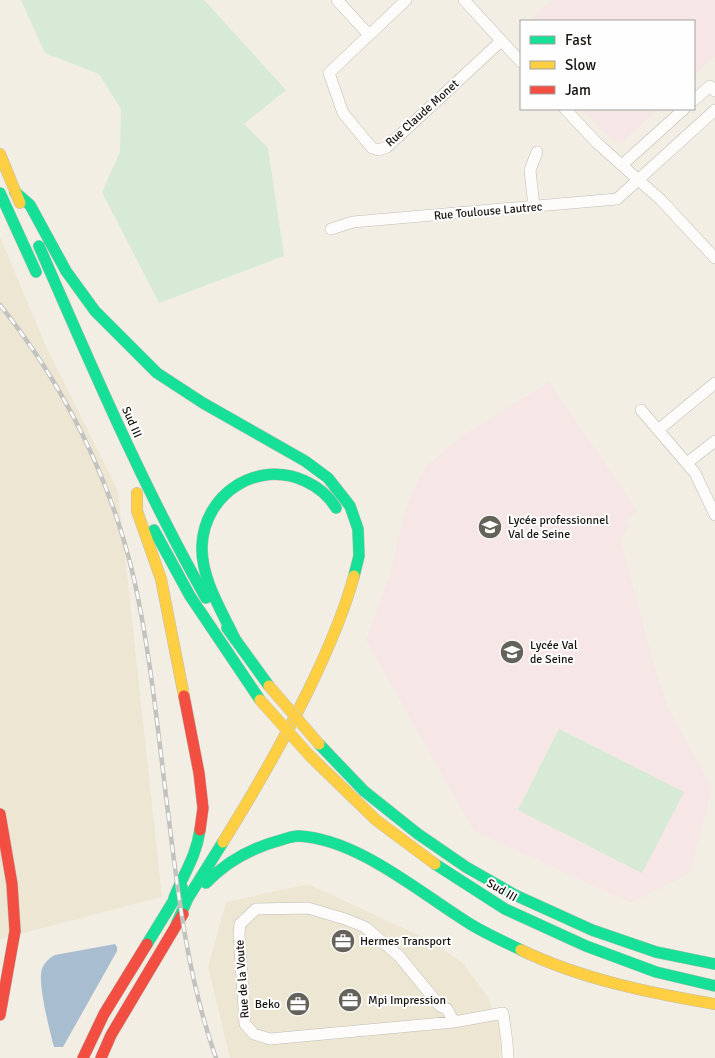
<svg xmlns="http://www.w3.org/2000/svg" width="715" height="1058" font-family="Signika,sans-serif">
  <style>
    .built { fill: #ede6d3 }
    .education { fill: #f6e6e5 }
    .green { fill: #d6ead6 }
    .water { fill: #a8bed0 }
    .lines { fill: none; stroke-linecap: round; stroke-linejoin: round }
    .street-casing { stroke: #bfbcb4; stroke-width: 12 }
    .fast-casing { stroke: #bfbcb4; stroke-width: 12 }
    .slow-casing { stroke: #bfbcb4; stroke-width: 12 }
    .jam-casing { stroke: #bfbcb4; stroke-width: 12 }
    .street { stroke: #fdfcfb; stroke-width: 11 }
    .fast { stroke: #16e098; stroke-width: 11 }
    .slow { stroke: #ffcf43; stroke-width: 11 }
    .jam { stroke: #f24e42; stroke-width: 11 }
    .rail-casing { stroke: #c2c2bf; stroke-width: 4.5 }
    .rail { stroke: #fefefe; stroke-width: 2.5; stroke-dasharray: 8; stroke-linecap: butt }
    .slow-bridge-casing { stroke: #cccac6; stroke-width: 12; stroke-linecap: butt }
    .slow-bridge { stroke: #ffcf43; stroke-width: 11 }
    .labels { text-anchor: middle; stroke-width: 4; stroke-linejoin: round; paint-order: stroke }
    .street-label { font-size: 12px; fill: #191610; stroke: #fefefe }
    .poi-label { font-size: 12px; fill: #191610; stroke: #fefefe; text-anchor: start }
  </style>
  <rect width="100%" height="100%" fill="#f2eee4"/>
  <g class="built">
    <path d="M0,237l45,107 73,147 44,406 -162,42z"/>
    <path d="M308,884l121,56 34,23 25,34 13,34 -1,27h-270l-22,-91 18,-65z"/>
  </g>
  <g class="education">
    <path d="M552,0h163v56l-21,19v-54h-165z"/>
    <path d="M582,109h76l-36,33 -9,-1z"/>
    <path d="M549,382l75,109 13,21 -12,9 4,6 -9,11 34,127 14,43 44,80 -22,85 -58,30 -158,-72 -108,-191 24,-66 14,-58 9,-26 14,-24 32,-28z"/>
  </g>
  <g class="green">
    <path d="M21,0h183l82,90 -42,34 24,24 16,108 -125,47 -57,-111 18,-40 1,-43 -22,-35 -54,-21z"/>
    <path d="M559,729l125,63 -42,81 -124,-63z"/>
  </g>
  <path class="water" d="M115,944l2,3v4l-54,96h-9c-4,-15 -17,-65 -12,-78 2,-6 7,-11 13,-14z"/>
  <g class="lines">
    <g class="street-casing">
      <g id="street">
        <path d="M337,0l32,35"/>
        <path d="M406,0l-77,73 14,40 29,35 7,2 8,-3 114,-106"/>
        <path d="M464,0l57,62"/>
        <path d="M694,100l16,-14 5,5"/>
        <path d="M565,109l32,34 64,57 54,58"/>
        <path d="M622,165l62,-56"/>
        <path d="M534,207l-4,-37 7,-18"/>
        <path d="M331,229l22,-7 264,-23 98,-89"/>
        <path d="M641,410l54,63 20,42"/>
        <path d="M658,430l57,-47"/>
        <path d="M687,463l28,-22"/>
        <path d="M454,1022l-7,-13 -7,-3 -41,-50 -34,-29 -20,-8 -37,-11 -52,1 -16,15 -1,9 6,91 9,10 16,5 184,-17 49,-9 4,29 1,16"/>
      </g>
    </g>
    <g class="fast-casing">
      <g id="fast">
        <path d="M15,192l15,13 36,66 29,40 62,62 46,30 102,58 23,17 22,28 8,23 1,27 -5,20"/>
        <path d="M0,193l36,79"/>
        <path d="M39,246c52,119 103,239 167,352"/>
        <path d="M154,530l36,66 70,104"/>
        <path d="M227,628l42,58"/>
        <path d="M235,639c-13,-28 -34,-60 -33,-93 2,-52 55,-87 103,-65 13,6 24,15 31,27"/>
        <path d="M319,744l45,47 54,43 48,33 49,28 77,35 64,22 59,12"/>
        <path d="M435,864l70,45 81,37 70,26 59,14"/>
        <path d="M206,883c21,-22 45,-35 75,-43 6,-2 12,-4 18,-4 58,3 120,56 168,86 17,11 36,19 54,28"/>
        <path d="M174,898c10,-25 22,-41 26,-68"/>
        <path d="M176,925l12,-27 35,-56"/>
        <path d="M147,944l35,-57"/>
      </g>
    </g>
    <g class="slow-casing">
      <g id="slow">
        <path d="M0,154l20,49"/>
        <path d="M137,493v18l24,68 23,117"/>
        <path d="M310,756l66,64 59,44"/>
        <path d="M223,842c31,-50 60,-100 86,-153 18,-37 34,-73 45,-113"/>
        <path d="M521,950c60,29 129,43 194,54"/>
      </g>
    </g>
    <g class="jam-casing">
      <g id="jam">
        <path d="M184,696l15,77 4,35 -3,22"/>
        <path d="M0,814l12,70 3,47 -15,84"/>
        <path d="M83,1058l21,-44 43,-70"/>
        <path d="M101,1058l10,-23 72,-121"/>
      </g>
    </g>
    <use href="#street" class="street"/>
    <use href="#fast" class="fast"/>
    <use href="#slow" class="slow"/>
    <use href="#jam" class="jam"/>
    <g class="rail-casing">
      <path id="rail" d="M0,305c64,80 111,174 134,274 17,76 24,155 34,233 10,83 20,167 48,246"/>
    </g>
    <use href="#rail" class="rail"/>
    <g class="slow-bridge-casing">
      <g id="slow-bridge">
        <path d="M269,686l50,58"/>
        <path d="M260,700l50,56"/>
      </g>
    </g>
    <use href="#slow-bridge" class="slow-bridge"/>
  </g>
  <defs>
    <g id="school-disc" transform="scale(1.25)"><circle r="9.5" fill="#65625a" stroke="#fefefe"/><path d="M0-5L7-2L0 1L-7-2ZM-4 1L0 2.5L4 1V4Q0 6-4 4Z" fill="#fff"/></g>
    <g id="office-disc" transform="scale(1.25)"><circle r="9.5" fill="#65625a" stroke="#fefefe"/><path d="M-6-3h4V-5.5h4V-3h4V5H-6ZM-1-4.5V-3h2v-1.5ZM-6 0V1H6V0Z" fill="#fff"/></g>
  </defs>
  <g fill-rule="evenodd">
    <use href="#school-disc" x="490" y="527"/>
    <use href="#school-disc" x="512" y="652"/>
    <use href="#office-disc" x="343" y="941"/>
    <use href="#office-disc" x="350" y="1000"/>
    <use href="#office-disc" x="298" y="1004"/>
  </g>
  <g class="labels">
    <g class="street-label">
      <text transform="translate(422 113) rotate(-42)" y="4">Rue Claude Monet</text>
      <text transform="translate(488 211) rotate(-5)" y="4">Rue Toulouse Lautrec</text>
      <text transform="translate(132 422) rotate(66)" y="4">Sud III</text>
      <text transform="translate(502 890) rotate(30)" y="4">Sud III</text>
      <text transform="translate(242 979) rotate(-94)" y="4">Rue de la Voute</text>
    </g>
    <g class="poi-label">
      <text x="508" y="524">Lycée professionnel<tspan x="508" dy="14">Val de Seine</tspan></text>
      <text x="530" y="649">Lycée Val<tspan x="530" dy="14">de Seine</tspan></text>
      <text x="360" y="945">Hermes Transport</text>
      <text x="368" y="1004">Mpi Impression</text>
      <text x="280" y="1008" text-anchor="end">Beko</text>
    </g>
  </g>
  <rect x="520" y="20" width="175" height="90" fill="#fefefe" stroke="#a2a19f"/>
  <rect x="530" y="36" width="25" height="8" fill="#16e098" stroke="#a2a19f"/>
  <text x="565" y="45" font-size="15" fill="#191610">Fast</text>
  <rect x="530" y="61" width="25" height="8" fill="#ffcf43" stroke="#a2a19f"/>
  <text x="565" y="70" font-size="15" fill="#191610">Slow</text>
  <rect x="530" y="86" width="25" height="8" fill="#f24e42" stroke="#a2a19f"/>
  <text x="565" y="95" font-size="15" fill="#191610">Jam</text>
</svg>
